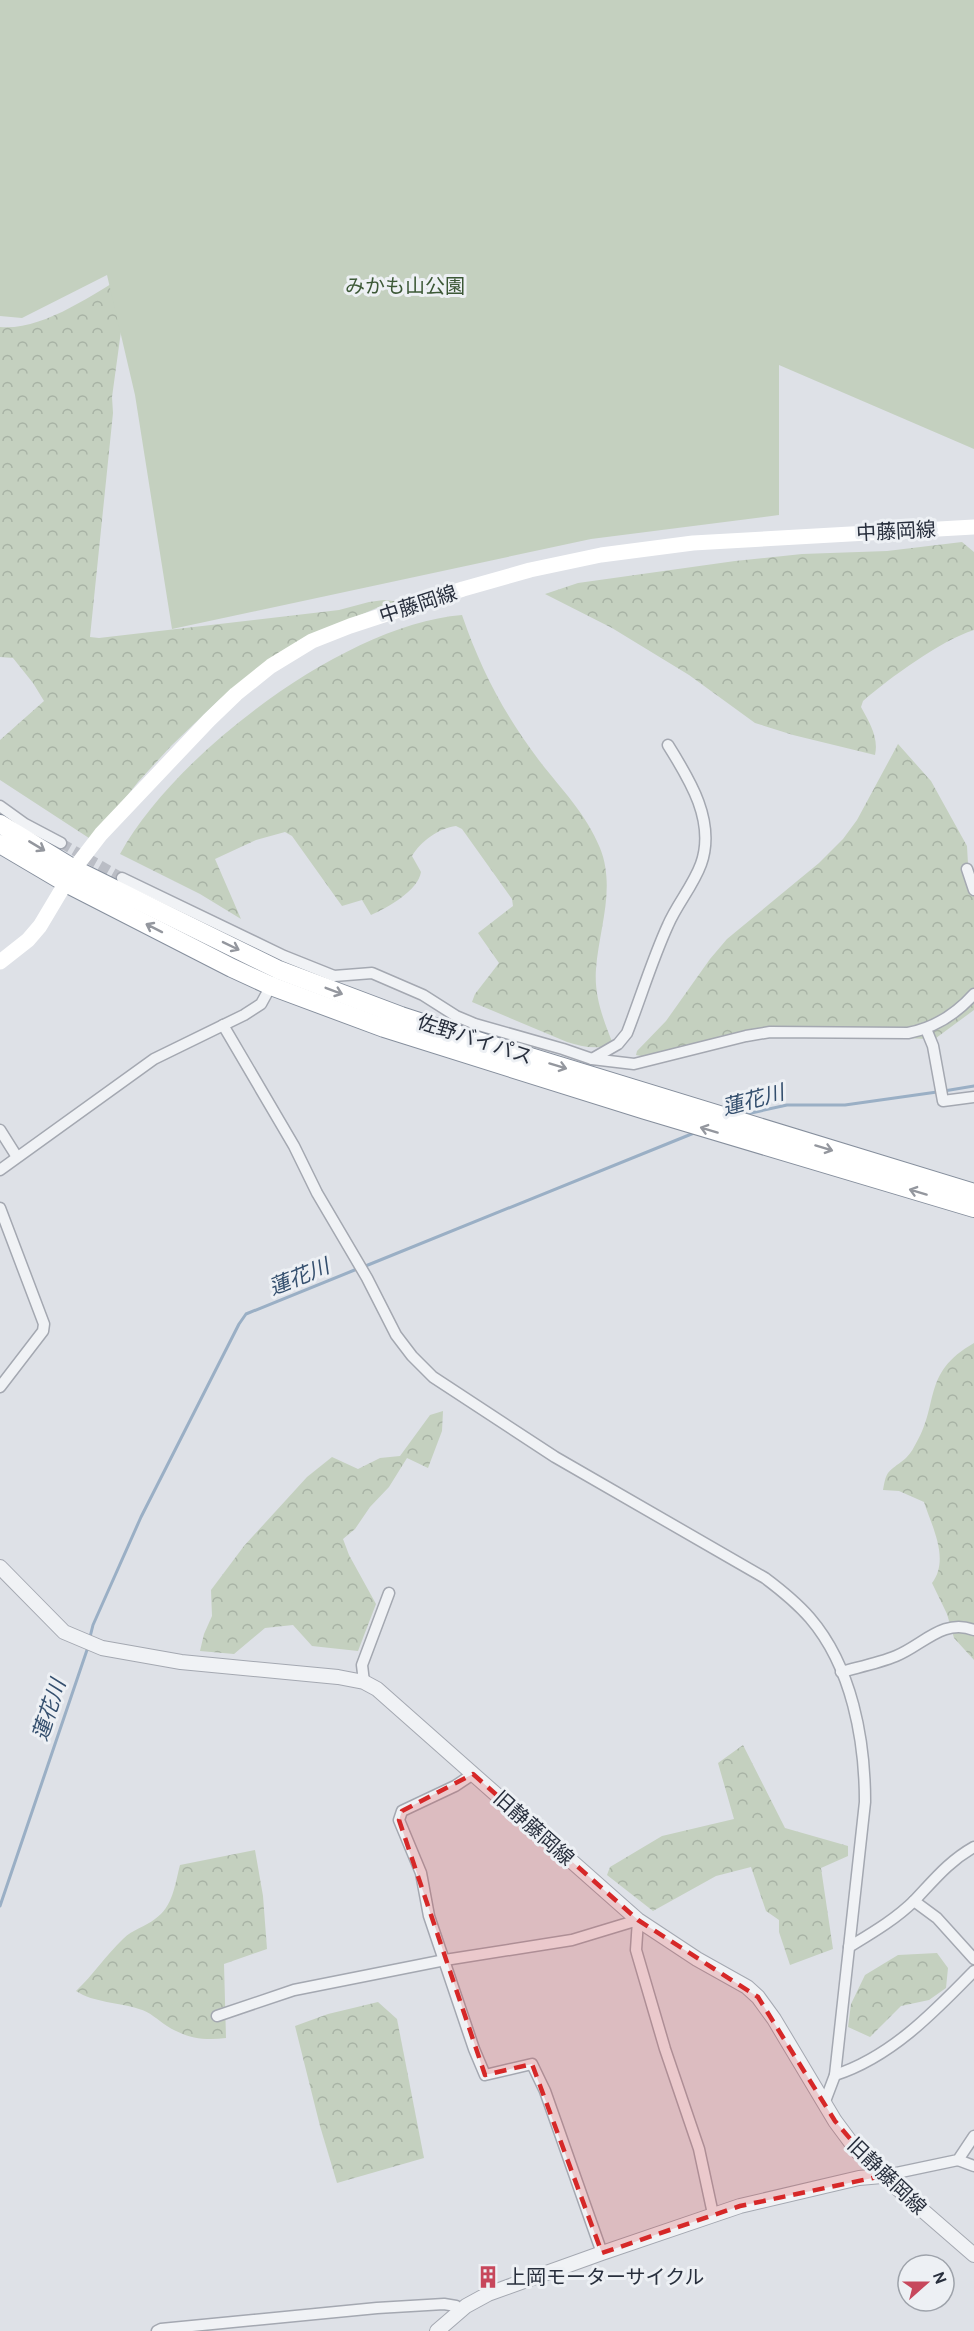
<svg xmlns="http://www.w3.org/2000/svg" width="974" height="2331" font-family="Cabin,'Noto Sans JP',sans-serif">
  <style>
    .forest { fill: url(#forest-crowns) }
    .park { fill: #c4d0bf }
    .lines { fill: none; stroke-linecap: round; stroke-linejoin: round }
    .stream { stroke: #9aafc5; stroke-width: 3 }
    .minor-tunnel { stroke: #babdc5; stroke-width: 10; stroke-dasharray: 10 5; stroke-linecap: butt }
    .minor-casing { stroke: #a4a8b1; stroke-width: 13 }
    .tertiary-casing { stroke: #a4a8b1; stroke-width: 16 }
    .trunk-casing { stroke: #868f9d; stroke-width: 20 }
    .minor { stroke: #f0f2f5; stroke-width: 10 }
    .tertiary { stroke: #f0f2f5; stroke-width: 14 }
    .secondary { stroke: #fff; stroke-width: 15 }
    .trunk { stroke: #fff; stroke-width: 18 }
    .oneway { stroke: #94979e }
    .marked { fill: #d62828; fill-opacity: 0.2; stroke: #d62828; stroke-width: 4.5; stroke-dasharray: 12 8; stroke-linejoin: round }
    .labels { text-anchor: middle; stroke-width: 6; stroke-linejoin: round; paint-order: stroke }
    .park-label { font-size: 20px; fill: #3c5836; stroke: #edf0f4 }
    .street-label { font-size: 20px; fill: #282f3d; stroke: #edf0f4 }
    .poi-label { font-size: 20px; fill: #282f3d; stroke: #edf0f4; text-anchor: start }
    .water-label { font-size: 21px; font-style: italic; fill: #344f6e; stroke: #edf0f4 }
  </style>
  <defs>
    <pattern id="forest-crowns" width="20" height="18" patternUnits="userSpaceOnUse" patternTransform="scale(1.5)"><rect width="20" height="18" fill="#c4d0bf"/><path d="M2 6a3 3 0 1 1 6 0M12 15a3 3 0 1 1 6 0" fill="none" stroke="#a8b3a5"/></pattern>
  </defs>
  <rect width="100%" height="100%" fill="#dee1e7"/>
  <g class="forest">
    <path d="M129,273l-17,124 1,16 -23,224 9,1 240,-28 30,-8 15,-2 18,2 -21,4 -41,18 -120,75 -49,47 -33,36 -46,58 -92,-60v-40l44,-39 -11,-18 -20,-25 -13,-1v-330c43,4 93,-33 129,-54z"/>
    <path d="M962,542l12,10v78c-34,11 -83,47 -111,71l-2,6c8,15 18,30 14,48l-82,-20 -38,-12 -66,-48 -77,-47 -67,-34 33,-11 157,-22 67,-7 85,-3z"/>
    <path d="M462,615c19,55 41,97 76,144 22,29 48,54 62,89 16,40 -1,81 -4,121 -2,27 7,50 17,75 -15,6 -31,3 -46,-2l-95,-40 3,-8 24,-31 -21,-30 35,-27 -1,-7 -50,-70 -6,-3c-17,2 -35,15 -44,30l9,16c-3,19 -34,36 -50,43l-9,-15 -20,6 -50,-70 -7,-4 -29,8 -41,19 26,60 -41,-25 -80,-40c55,-101 226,-230 342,-239z"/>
    <path d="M898,744l33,37 36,65 1,18 6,23v123l-38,28 -9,1 -68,-3h-77l-24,2 -107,20 -15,-3 1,-4 29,-30 44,-62 17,-20 92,-76 24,-24 14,-19z"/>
    <path d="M974,1343v317l-20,-22 -7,-24 -15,-31c18,-24 0,-56 -8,-81l-25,-11 -16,-1c1,-5 2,-13 5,-17 10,-11 18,-11 26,-26 27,-43 6,-73 60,-104z"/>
    <path d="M443,1411l-1,20 -14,37 -21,-10 -18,29 -19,20 -15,22 -12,10 6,16 27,49 -18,47 -46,-5 -19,-21 -28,3 -31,26 -34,-3 4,-17 8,-18 -1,-26 33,-44 63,-69 25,-20 26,12 22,-11 20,-2 30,-41z"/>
    <path d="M743,1745l42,83 63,18v10l-27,12 12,81 -43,16 -11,-33v-12l-13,-9 -15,-44 -35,9 -63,35 -46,-36 3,-8 52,-31 72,-17 -16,-56z"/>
    <path d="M255,1850l8,46 4,53 -43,15 2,74c-22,3 -40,0 -59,-12 -9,-6 -17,-14 -28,-17 -20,-7 -45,-6 -63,-18 17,-16 30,-36 47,-52 10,-10 22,-12 32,-20 18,-12 20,-35 25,-54z"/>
    <path d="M937,1953l11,15 -2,20 -17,12 -28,6 -31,31 -22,-10 3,-23 14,-29 33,-20z"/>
    <path d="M378,2002l19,17 27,139 -87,25 -17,-57 -25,-100 33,-12z"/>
  </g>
  <path class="park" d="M0,0h974v449l-195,-84v150l-188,24 -419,90 -37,-234 -28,-120 -85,43 -22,-2z"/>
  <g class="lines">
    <g class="stream">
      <path d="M944,1091l30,-5"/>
      <path d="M742,1115l45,-10h58l92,-13"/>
      <path d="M363,1267l331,-134"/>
      <path d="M90,1637l3,-12 48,-108 98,-193 7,-10 111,-45"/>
      <path d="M0,1906l88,-259"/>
    </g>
    <path class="minor-tunnel" d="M61,843l61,35"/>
    <g class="minor-casing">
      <g id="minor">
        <path d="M0,806l25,18 36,19"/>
        <path d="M967,869l7,21"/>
        <path d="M122,878l162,78 50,20 38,-3 51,22 33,21 19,8 88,25 29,10 42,5 112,-28 24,-4 138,1c26,-5 48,-19 66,-39"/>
        <path d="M223,1025l71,121 23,47 50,85 29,57 16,21 21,21 122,80 210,121c16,12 32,25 45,40 42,49 55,122 55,184l-30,273 -11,29"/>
        <path d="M926,1029l7,17 10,55 31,-4"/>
        <path d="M592,1059l26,-15 9,-11c14,-36 25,-73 41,-108 9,-21 25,-39 33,-61 15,-42 -11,-84 -33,-119"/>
        <path d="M0,1130l17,27"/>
        <path d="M0,1170l154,-111 90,-44 17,-11 12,-22"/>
        <path d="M0,1208l44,116 -1,7 -43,56"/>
        <path d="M841,1672c18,-5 38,-9 55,-16 27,-11 47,-38 78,-26"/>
        <path d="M364,1682l-2,-17 27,-72"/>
        <path d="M473,1774l-18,12 -53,25 -3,9 22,53 8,43 45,133 11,26 47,-11 13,27 57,162"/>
        <path d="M914,1901l23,17 37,41"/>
        <path d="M849,1947c23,-14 47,-28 66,-47 19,-20 34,-39 59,-53"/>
        <path d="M217,2016l77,-26 151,-30 127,-20 66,-20 -2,30 29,99 34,100 14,65"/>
        <path d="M835,2075c56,-18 99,-63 139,-104"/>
        <path d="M958,2160l16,6"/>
        <path d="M882,2176l76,-16 16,-24"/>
        <path d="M157,2331l4,-2 216,-21 67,-4 12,2 4,5"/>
      </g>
    </g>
    <g class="tertiary-casing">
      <g id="tertiary">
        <path d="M0,1567l64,65 38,16 79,14 157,15 26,5 13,7 261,231 59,39 50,28 11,10 16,22 61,102 23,31 40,37 76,66"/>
        <path d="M437,2331l29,-25 22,-12 114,-41 138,-47 119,-28 23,-2"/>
      </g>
    </g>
    <g class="trunk-casing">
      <g id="trunk">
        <path d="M0,824l74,45 205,101 122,46 80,26 493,151"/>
        <path d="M0,844l66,39 166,85 39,18 113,42 261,82 329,98"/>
      </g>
    </g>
    <use href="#minor" class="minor"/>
    <use href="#tertiary" class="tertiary"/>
    <path class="secondary" d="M0,962l28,-22 12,-14 34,-57 27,-35 108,-114 27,-26 35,-28 41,-25 38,-15 113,-37 67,-19 71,-15 92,-12 281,-16"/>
    <use href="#trunk" class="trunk"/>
  </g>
  <defs><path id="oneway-shaft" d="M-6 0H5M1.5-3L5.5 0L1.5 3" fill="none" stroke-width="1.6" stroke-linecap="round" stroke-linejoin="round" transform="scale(1.5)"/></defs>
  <g class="oneway">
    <use href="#oneway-shaft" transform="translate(37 846) rotate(31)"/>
    <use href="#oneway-shaft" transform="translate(154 928) rotate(-153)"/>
    <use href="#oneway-shaft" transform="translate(231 946) rotate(26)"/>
    <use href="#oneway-shaft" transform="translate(334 991) rotate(21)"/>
    <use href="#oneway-shaft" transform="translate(558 1066) rotate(17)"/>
    <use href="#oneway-shaft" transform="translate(709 1130) rotate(-163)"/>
    <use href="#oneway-shaft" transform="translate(824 1148) rotate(17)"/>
    <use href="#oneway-shaft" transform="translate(918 1192) rotate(-163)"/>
  </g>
  <path class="marked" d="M473,1774l165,146 120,77 77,124 47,55 -142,30 -138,47 -70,-189 -47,11 -86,-255 3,-9z"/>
  <defs>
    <g id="building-bare" transform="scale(1.8)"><path d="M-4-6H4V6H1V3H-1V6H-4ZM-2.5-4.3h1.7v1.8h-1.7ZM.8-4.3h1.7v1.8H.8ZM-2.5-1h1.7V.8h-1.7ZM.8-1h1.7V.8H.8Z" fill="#c7475c" stroke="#edf0f4" stroke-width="2.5" paint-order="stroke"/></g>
  </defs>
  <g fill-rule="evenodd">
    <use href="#building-bare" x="488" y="2277"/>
  </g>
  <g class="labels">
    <g class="park-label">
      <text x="405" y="293">みかも山公園</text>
    </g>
    <g class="street-label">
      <text transform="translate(896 531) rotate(-3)" y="7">中藤岡線</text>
      <text transform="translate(418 604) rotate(-18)" y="7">中藤岡線</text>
      <text transform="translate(475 1039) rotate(18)" y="7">佐野バイパス</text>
      <text transform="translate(534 1828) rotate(42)" y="7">旧静藤岡線</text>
      <text transform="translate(887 2176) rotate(44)" y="7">旧静藤岡線</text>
    </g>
    <g class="poi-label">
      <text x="506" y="2284">上岡モーターサイクル</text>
    </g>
    <g class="water-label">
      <text transform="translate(753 1100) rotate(-15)" y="7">蓮花川</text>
      <text transform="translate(299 1277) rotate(-22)" y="7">蓮花川</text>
      <text transform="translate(49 1710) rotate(-72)" y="7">蓮花川</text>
    </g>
  </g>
  <g transform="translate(926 2283) rotate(69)"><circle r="28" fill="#edf0f4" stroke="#9ea3ab" stroke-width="1.5"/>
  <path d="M0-4.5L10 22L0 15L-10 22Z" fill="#c7475c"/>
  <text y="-9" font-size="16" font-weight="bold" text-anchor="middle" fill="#282f3d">N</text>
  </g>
</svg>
